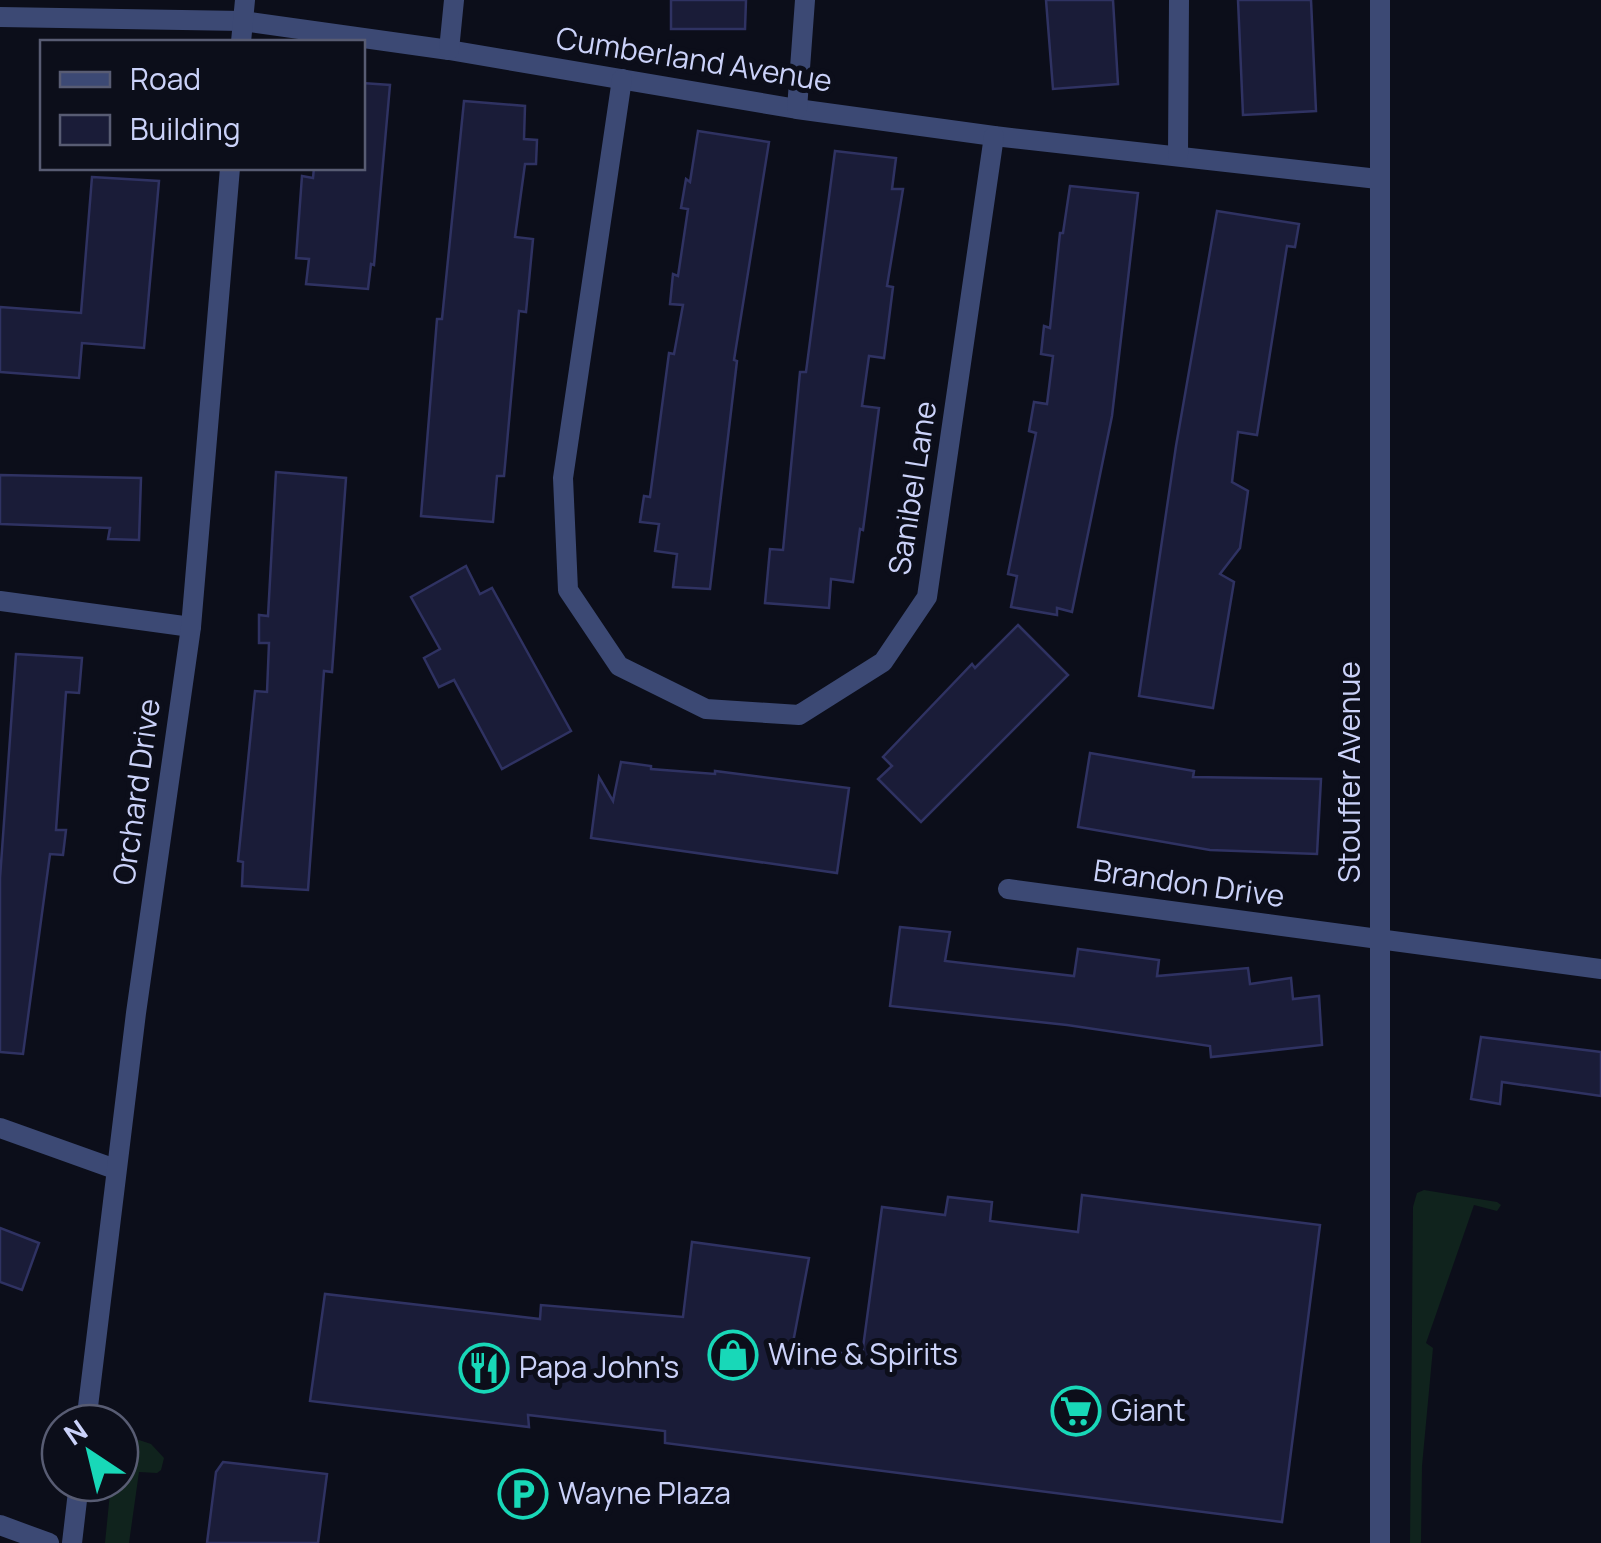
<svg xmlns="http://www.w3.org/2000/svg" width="1601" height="1543" font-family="Manrope,sans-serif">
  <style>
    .green { fill: #10231d }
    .building { fill: #1a1c38; stroke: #2f3262; stroke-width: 2.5 }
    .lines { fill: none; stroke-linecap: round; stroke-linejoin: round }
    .minor { stroke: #3c4974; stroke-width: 20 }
    .tertiary { stroke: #3c4974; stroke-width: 20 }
    .labels { text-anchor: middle; stroke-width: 10; stroke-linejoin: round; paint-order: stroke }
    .street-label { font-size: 30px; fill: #cbd2f9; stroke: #0c0e1a }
    .poi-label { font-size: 30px; fill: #cbd2f9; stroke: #0c0e1a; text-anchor: start }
  </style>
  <rect width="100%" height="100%" fill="#0c0e1a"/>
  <g class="green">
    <path d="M1424,1190l73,12 4,3 -4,6 -23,-6 -48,138 7,5 -11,118 -1,77h-11l3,-336 4,-14z"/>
    <path d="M139,1440l12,4 13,14 -3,12 -4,3 -18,-1 -10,71h-24l6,-60h9v-36z"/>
  </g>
  <g class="building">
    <path d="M671,0h75l-1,29h-74z"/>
    <path d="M1046,0h67l5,84 -65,5z"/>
    <path d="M1238,0h73l5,111 -73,4z"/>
    <path d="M362,83l28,2 -16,180 -3,-1 -3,25 -62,-5 3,-25 -13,-1 6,-82 11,2 1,-10h48z"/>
    <path d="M464,101l61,5 -1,33 13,1 -1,24h-11l-10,73 18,2 -7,73 -7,-1 -15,165h-7l-4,46 -72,-6 16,-197h5z"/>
    <path d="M698,131l71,11 -35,218 3,1 -27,228 -37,-2 4,-33 -22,-3 4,-27 -19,-2 4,-26 6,1 19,-144 5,1 9,-49 -13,-1 3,-30 5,2 10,-67 -7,-1 5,-29 4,3z"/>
    <path d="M835,151l61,7 -4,31h11l-16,97 6,1 -9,71 -15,-2 -7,50 17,2 -16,122 -3,-1 -7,53 -22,-3 -2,29 -64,-5 5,-54 13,1 17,-178h6z"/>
    <path d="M92,177l67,4 -15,167 -62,-5 -3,35 -79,-6v-65l81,6z"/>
    <path d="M1070,186l68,7 -26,223 -40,196 -15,-4v7l-46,-8 6,-31 -9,-2 28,-141 -7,-2 5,-29 13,2 6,-48 -12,-2 3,-28 6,2 10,-95h3z"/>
    <path d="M1217,211l82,13 -4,23 -8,-1 -30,189 -19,-3 -6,50 16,9 -8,57 -20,26 14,8 -21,126 -74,-12 37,-250z"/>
    <path d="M276,472l70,6 -14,194 -8,-1 -16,219 -66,-4 1,-24 -5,-1 17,-170 12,1 2,-49h-10v-28l9,1z"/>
    <path d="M0,475l141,3 -2,62 -31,-1 2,-11 -110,-4z"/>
    <path d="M466,566l14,28 12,-6 79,143 -69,38 -48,-89 -15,7 -15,-29 16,-9 -29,-52z"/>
    <path d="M1018,625l50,50 -147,147 -43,-43 14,-13 -9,-9 89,-93 3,4z"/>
    <path d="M16,654l66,4 -3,35 -13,-1 -10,138h10l-3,25 -13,-1 -27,200 -23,-2v-174z"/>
    <path d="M1090,753l104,18 -1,6 128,2 -4,75 -107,-4 -132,-23z"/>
    <path d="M621,762l30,4v3l64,5v-3l134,17 -12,85 -246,-35 8,-61 14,24z"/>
    <path d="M900,927l50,5 -5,29 129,15 4,-27 81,11 -2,16 91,-8 2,16 41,-6 2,21 26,-3 3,49 -111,12 -1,-11 -143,-21 -177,-19z"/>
    <path d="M1481,1037l120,15v44l-99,-14 -2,22 -29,-5z"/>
    <path d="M1082,1195l238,30 -38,297 -617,-79v-12l-137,-16 1,12 -219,-26 15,-107 215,25 1,-14 142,12 9,-75 117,16 -17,90 70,7 20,-148 63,8 3,-18 44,5 -2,19 88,11z"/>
    <path d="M0,1228l39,15 -17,47 -22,-8z"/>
    <path d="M223,1462l104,12 -9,69h-111l9,-71z"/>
  </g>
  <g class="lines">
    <g class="minor">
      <path d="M0,17l243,4 206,29 348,59 197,27 384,43"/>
      <path d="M241,42l4,-42"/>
      <path d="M449,50l5,-50"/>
      <path d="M622,79l-59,399 5,112 51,76 87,43 93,6 84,-53 44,-65 67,-461"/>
      <path d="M797,109l8,-109"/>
      <path d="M1178,155l1,-155"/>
      <path d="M0,601l191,26"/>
      <path d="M1008,889l593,80"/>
      <path d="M0,1128l115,41"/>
      <path d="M86,1423l50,-410 55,-386 39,-459"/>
      <path d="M0,1525l49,18"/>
      <path d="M72,1543l7,-60"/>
    </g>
    <path class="tertiary" d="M1380,0v1543"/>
  </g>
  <defs>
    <g id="shop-ring" transform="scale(2.5)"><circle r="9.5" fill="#0c0e1a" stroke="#18d8b8" stroke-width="1.5"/><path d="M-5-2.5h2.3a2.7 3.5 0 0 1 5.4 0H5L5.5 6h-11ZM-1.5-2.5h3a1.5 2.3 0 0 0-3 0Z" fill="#18d8b8"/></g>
    <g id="restaurant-ring" transform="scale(2.5)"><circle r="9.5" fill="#0c0e1a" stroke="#18d8b8" stroke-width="1.5"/><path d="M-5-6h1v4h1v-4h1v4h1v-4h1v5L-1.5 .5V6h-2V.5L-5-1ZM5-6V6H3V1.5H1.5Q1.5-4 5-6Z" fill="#18d8b8"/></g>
    <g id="supermarket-ring" transform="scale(2.5)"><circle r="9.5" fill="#0c0e1a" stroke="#18d8b8" stroke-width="1.5"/><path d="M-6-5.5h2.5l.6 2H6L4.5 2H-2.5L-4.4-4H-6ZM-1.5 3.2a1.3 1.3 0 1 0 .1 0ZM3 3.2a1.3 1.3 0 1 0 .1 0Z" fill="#18d8b8"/></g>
    <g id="parking-ring" transform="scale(2.5)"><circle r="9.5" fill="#0c0e1a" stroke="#18d8b8" stroke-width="1.5"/><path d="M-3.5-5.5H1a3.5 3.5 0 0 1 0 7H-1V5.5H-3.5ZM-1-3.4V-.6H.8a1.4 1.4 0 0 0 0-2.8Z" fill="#18d8b8"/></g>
  </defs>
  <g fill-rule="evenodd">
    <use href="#shop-ring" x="733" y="1355"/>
    <use href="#restaurant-ring" x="484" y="1368"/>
    <use href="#supermarket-ring" x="1076" y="1411"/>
    <use href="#parking-ring" x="523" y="1494"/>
  </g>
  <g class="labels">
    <g class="street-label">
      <text transform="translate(694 60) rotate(9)" y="10">Cumberland Avenue</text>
      <text transform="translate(913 488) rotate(-81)" y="10">Sanibel Lane</text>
      <text transform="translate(1350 772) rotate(-90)" y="10">Stouffer Avenue</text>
      <text transform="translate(137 792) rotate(-82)" y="10">Orchard Drive</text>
      <text transform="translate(1189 884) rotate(8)" y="10">Brandon Drive</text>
    </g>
    <g class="poi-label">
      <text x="768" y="1365">Wine &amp; Spirits</text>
      <text x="519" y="1378">Papa John's</text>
      <text x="1111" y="1421">Giant</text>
      <text x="558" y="1504">Wayne Plaza</text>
    </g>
  </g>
  <rect x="40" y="40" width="325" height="130" fill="#0c0e1a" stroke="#585c73" stroke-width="2.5"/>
  <rect x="60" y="72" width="50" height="15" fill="#3c4974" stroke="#585c73" stroke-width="2.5"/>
  <text x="130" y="90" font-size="30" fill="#cbd2f9">Road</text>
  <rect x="60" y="115" width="50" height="30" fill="#1a1c38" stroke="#585c73" stroke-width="2.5"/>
  <text x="130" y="140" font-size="30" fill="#cbd2f9">Building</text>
  <g transform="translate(90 1453) rotate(325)"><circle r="48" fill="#0c0e1a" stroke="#585c73" stroke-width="2.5"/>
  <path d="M0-8L18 38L0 25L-18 38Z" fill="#18d8b8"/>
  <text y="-15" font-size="28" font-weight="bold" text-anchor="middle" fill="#cbd2f9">N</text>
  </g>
</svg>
